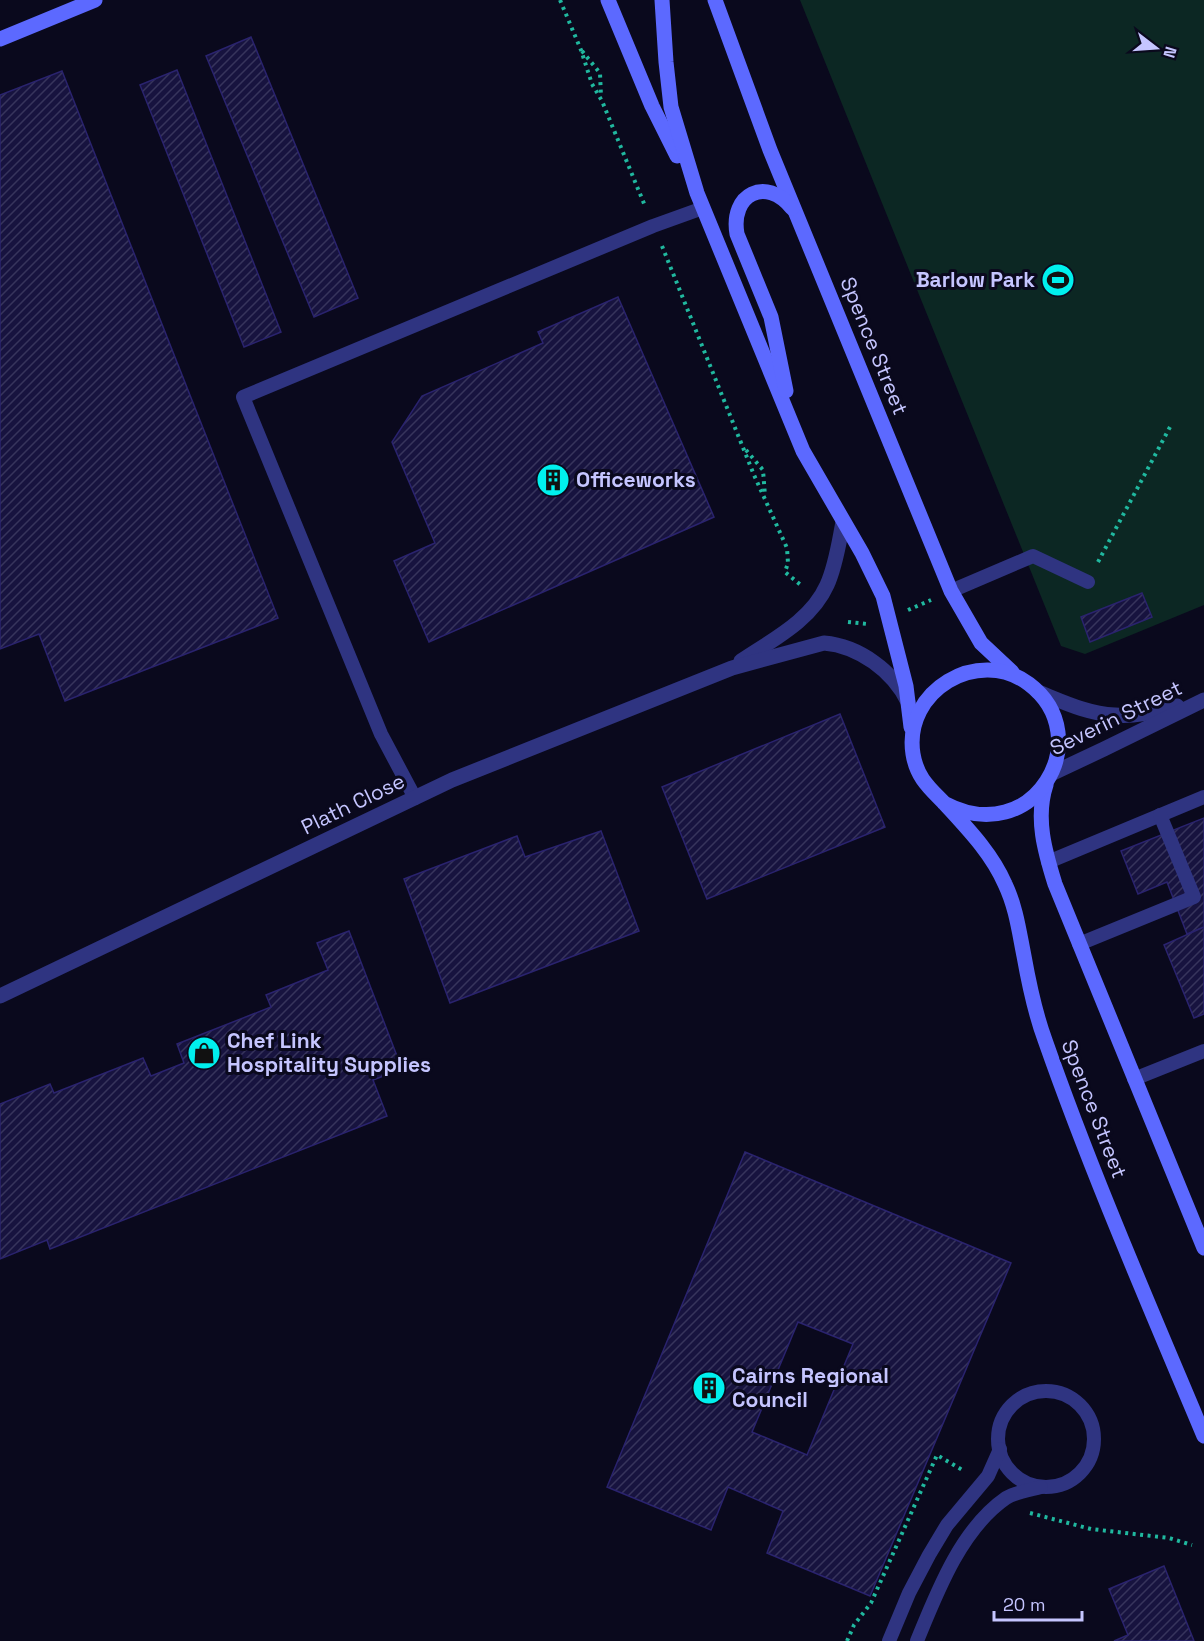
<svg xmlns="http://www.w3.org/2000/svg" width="1204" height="1641" font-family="'Space Grotesk',sans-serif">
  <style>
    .pitch { fill: #0c2723 }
    .building { fill: url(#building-hatch); stroke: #2a236e; stroke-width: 1.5; fill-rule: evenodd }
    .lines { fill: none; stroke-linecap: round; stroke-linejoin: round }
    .path { stroke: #20b89f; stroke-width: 4; stroke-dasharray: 3 4.5; stroke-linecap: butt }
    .lane { stroke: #2f3481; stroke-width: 14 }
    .street { stroke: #2f3481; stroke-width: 15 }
    .secondary { stroke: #5c69ff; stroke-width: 15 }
    .labels { text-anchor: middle; stroke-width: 6; stroke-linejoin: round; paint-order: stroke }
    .poi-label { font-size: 21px; font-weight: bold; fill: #c5c5ff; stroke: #0a091d; text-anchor: start }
    .street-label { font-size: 21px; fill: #c5c5ff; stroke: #0a091d }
  </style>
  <defs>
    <pattern id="building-hatch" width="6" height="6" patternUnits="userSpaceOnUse" patternTransform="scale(1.5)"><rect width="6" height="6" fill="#17133f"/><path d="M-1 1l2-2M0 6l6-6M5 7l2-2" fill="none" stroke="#37345c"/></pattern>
  </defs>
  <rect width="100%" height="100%" fill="#0a091d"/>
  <path class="pitch" d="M800,0h404v605l-119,49 -24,-8z"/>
  <g class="building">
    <path d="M251,37l107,261 -44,19 -108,-261z"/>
    <path d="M177,70l104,262 -37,15 -104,-262z"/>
    <path d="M62,71l216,547 -213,83 -26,-67 -39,15v-554z"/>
    <path d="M618,297l96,220 -285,125 -35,-81 41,-18 -43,-101 30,-46 121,-53 -5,-11z"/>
    <path d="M1142,593l10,24 -62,25 -9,-25z"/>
    <path d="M840,714l45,113 -178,72 -45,-112z"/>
    <path d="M1204,818v109l-17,7 -20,-52 -29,12 -17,-43z"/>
    <path d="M601,831l38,100 -189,72 -46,-124 113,-43 8,21z"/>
    <path d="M1204,927v87l-10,4 -30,-73z"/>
    <path d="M349,931l53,138 -29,11 14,36 -337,133 -3,-9 -47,19v-155l50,-20 4,9 89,-35 8,18 33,-13 -7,-19 94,-37 -5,-12 62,-25 -11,-27z"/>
    <path d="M745,1152l266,111 -141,333 -103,-43 16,-42 -55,-24 -17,43 -104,-43zM798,1322l55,22 -46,111 -55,-23z"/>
    <path d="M1164,1566l30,75h-80l14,-6 -19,-46z"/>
  </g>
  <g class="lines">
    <g class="path">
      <path d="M560,0l21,50 11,34 10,17 43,105"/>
      <path d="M582,51l18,22 1,24"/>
      <path d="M662,246l92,229 33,73 1,15 -3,9 17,14"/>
      <path d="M746,450l17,20 2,26"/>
      <path d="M1098,562l72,-135"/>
      <path d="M908,610l23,-10"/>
      <path d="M848,622l19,2"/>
      <path d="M1030,1513l61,16 78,9 23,7"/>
      <path d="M847,1641l7,-16 17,-22 66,-148 27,16"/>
    </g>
    <g class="lane">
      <path d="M951,591l82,-35 55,26"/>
      <path d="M415,798l-34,-64 -138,-337 410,-171 50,-18"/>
      <path d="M1048,862l156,-65"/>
      <path d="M1079,944l115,-47 -34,-82"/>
      <path d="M1134,1079l70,-28"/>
      <circle cx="1046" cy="1439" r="48"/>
      <path d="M889,1641l20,-48 20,-38 18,-30 41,-49 12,-27"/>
      <path d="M917,1641c20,-49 44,-112 89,-143 10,-6 24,-8 35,-11"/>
    </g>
    <g class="street">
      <path d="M741,661c31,-21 70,-40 86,-76 9,-20 12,-43 16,-63"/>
      <path d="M1038,692c25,10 50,22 77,23 21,2 42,-4 62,-9"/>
      <path d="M1051,774l53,-25 100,-49"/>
      <path d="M0,996l452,-216 280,-112 92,-25c35,3 69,28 84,59"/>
    </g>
    <g class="secondary">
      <path d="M608,0l44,106 25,50"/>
      <path d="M662,0l4,62 5,45 26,86 106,258 59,102 21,43 23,90 5,41"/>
      <path d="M715,0l55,150 181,441 30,52 31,29"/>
      <path d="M0,39l95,-39"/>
      <path d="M786,391l-15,-74 -34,-83c-7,-40 29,-58 55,-26"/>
      <path d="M1046,785c-11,33 -1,67 9,99l149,364"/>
      <path d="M944,803c90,48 155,-66 85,-119 -51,-38 -126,7 -116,70 4,25 18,35 34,52 22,24 45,48 58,78 11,23 14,47 19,72 5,28 11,57 21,84 47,134 104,265 159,396"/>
    </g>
  </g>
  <defs>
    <g id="stadium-disc" transform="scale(1.725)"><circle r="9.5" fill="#00f0ee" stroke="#0a091d"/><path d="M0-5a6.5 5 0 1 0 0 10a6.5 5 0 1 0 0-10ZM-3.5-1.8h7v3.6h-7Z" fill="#111"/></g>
    <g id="building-disc" transform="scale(1.725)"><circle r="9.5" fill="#00f0ee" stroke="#0a091d"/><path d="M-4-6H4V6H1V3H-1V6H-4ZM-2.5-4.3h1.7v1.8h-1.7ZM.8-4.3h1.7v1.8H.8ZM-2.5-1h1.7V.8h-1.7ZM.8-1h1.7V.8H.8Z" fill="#111"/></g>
    <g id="shop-disc" transform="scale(1.725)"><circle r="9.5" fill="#00f0ee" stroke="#0a091d"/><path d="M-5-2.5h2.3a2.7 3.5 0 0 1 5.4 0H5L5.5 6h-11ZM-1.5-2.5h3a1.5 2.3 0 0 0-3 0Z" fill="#111"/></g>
  </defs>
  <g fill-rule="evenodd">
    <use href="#stadium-disc" x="1058" y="280"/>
    <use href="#building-disc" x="553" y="480"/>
    <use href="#shop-disc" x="204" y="1053"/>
    <use href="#building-disc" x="709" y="1388"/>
  </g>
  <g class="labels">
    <g class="poi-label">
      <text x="1035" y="287" text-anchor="end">Barlow Park</text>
      <text x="576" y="487">Officeworks</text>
      <text x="227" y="1048">Chef Link<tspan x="227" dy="24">Hospitality Supplies</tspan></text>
      <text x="732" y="1383">Cairns Regional<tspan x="732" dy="24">Council</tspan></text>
    </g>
    <g class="street-label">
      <text transform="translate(874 346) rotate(68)" y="7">Spence Street</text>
      <text transform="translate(1116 718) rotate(-26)" y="7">Severin Street</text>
      <text transform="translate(353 804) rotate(-26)" y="7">Plath Close</text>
      <text transform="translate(1094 1109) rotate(69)" y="7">Spence Street</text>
    </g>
  </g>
  <g transform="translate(1156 48) rotate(107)" stroke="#0a091d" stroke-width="4.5" paint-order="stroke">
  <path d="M0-4.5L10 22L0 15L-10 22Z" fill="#c5c5ff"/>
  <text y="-9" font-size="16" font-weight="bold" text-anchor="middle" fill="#c5c5ff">N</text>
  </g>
  <path d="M994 1611v9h88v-9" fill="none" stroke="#c5c5ff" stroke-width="3"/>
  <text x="1003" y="1611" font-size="18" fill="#c5c5ff" stroke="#0a091d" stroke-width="4.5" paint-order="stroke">20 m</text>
</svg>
